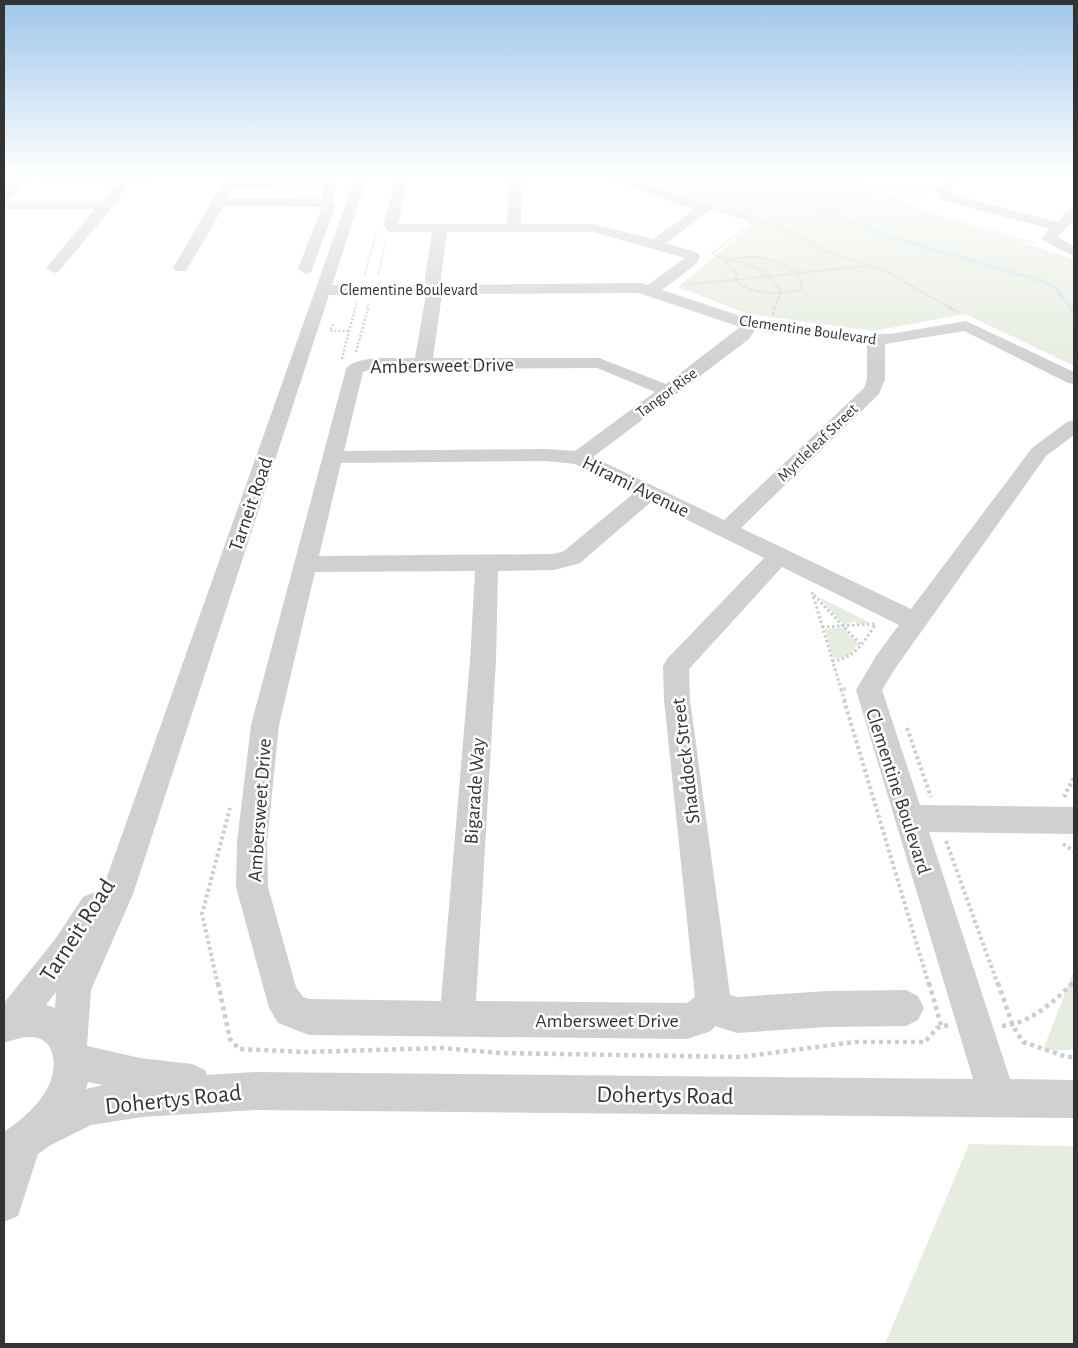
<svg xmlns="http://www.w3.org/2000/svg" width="1078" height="1348" font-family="'Alegreya Sans',sans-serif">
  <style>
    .green { fill: #e6ecdf }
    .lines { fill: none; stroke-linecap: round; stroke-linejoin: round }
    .stream-far1 { stroke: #cfe2ee; stroke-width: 3 }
    .stream { stroke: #cfe2ee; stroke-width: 4 }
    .path-far4 { stroke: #cdcdcd; stroke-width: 2; stroke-dasharray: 1 1; stroke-linecap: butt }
    .path-far3 { stroke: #cdcdcd; stroke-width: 2.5; stroke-dasharray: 2 2; stroke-linecap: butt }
    .path-far2 { stroke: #cdcdcd; stroke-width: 3; stroke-dasharray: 2.5 2.5; stroke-linecap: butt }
    .path-far1 { stroke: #cdcdcd; stroke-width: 4; stroke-dasharray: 3 3; stroke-linecap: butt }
    .path { stroke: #cdcdcd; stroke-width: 4.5; stroke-dasharray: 4 4; stroke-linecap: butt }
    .minor { fill: #d0d0d0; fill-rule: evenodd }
    .labels { text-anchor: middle; stroke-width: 5; stroke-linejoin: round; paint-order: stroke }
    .far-street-label { font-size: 16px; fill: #333; stroke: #fff }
    .street-label { font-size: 20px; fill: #333; stroke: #fff }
    .near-street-label { font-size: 24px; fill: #333; stroke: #fff }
  </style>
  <rect width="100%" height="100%" fill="#fff"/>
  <g class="green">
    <path d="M603,175h143l14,7 12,-7h86l17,19 29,12 21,8 97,27 -1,1 53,17v107l-109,-52 -91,17 -126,-17 -70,-27 77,-64z"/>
    <path d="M819,597l51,26 -14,1 -1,-3 -11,4z"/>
    <path d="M843,628l15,16c-7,9 -13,18 -26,13l-7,-28z"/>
    <path d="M1074,970v80h-31z"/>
    <path d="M969,1144l105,2v198h-189z"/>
  </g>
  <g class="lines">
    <path class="stream-far1" d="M744,175l40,18 18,4 44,23 35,14 160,47 14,7 17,21"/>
    <path class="stream" d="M1071,308l3,4"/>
    <g class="path-far4">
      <path d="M862,175l21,20 46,19 106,29"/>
      <path d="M876,189l34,-2 16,6"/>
      <path d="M894,200l27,-9"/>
      <path d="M719,208l63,20 48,25 56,18 66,38"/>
      <path d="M712,254c27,8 55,12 69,38l-7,17"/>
      <path d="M712,254l41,-32 -33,-11"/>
      <path d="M755,257c20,4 44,8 47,32 -21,7 -52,6 -68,-10l4,-5 -8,-6 -3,-6 8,-4z"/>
      <path d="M378,275l8,-35"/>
      <path d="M364,277l13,-47"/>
      <path d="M684,285l183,-19"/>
      <path d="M355,309l2,-7"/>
      <path d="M367,309l2,-6"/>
    </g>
    <g class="path-far3">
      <path d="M949,308l11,5"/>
      <path d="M773,314l1,-6"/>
      <path d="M333,324l-3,7h19"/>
      <path d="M356,352l12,-44"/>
      <path d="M342,359l13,-51"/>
    </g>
    <g class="path-far2">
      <path d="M812,592l29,97"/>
      <path d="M814,595l46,49"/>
      <path d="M822,627l53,-3"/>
      <path d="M832,661c23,-2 32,-20 44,-37"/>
      <path d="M845,701l-4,-12h7"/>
    </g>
    <g class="path-far1">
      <path d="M844,700l85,285"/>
      <path d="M907,728l24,69"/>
      <path d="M1064,797l10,-20"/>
      <path d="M946,841l52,144"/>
      <path d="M1063,844l11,7"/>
      <path d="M218,985l-16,-71 28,-106"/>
      <path d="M1071,985l3,-3"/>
    </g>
    <g class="path">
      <path d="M218,983l12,56 9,10 68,3 135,-4 58,5 240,4 115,-15h70l12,-14 11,-3"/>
      <path d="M929,983l12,42"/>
      <path d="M998,983l15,43 10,16 44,15h7"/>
      <path d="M1002,1026c29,-3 50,-23 71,-43"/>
    </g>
    <g class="minor">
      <path d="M21,175l59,2 79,-2 -6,4 -22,2 -19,27 -53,63 -5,2 -8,-5 49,-59h-91v-8h98l16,-19 -38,3 -44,-7 -10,5 -17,16 -5,1v-11z"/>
      <path d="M356,175h12l-36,110h94l-1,-7 7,-46h-39l-5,-1 -4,-6 13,-50h12l-11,49h109l2,-42 6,-7h14l-8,8v41h72l60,15 41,-29 -93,-35h19l89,31 2,3 -45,34 32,10 2,3 -4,8 -34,26 85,28 113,16h30l76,-13 108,51v12l-6,-1 -104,-52 -79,13v35l-6,15 -138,134 170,81 121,-161 35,-26 7,-2v15l-28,21 -152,214 -12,20 38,115 154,2v27l-145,-2 81,247 64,1v38l-819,-8 -113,7 -51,8 -42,21 -11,8 -20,62 -14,6v-90c18,-12 36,-28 45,-47 7,-15 8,-41 -11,-47 -11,-3 -24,2 -34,5v-40l52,-65 27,-41 12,-5 5,2 2,-3zM447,232h146l92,26 -37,27 -7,-2 -199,2 -1,-7zM639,293l101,34 -74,57 -67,-26h-166l9,-64zM426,294l-11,64c-17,1 -59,-4 -69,11l-95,356 -14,117 -1,45 33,121 9,15 31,12 378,4 24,-8 4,-5 22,7 91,-6 78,-1 12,-6 6,-12 -6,-12 -12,-6 -78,1 -91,6 -7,-2 -40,-295 -1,-31 93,-102 117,58 -23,31 -20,34 117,389 -718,-7 -48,3 -2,-5 -13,-6 -52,-6 -53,-12 4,-56 42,-96 196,-599zM755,330l112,14v35l-3,9 -140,132 -131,-63 156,-118zM597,368l58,24 -80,59 -29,-2 -202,2 19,-79 9,-3zM546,461l29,3 59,29 -70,58 -10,3 -235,2 22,-93zM651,502l113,56 -97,101 -4,7 1,34 31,297 -8,6 -211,-2 20,-341 2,-89 56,-1 26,-7zM475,571l-5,89 -29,341 -132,-2 -6,-2 -7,-10 -28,-100 -1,-45 12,-117 36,-153zM56,992l-1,16 -9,-3zM88,1082l15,3 -17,4z"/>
      <path d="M952,175h14l-18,15 4,4 105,28 12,-13 5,-1v12l-16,17 16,9v10l-30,-15 -2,-3 8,-9 -108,-29 -8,-10z"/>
      <path d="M330,177l6,4 -2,21 2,3 -25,67 -5,2 -8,-5 24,-62 -98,-1 -38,65h-10l-3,-3 51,-88zM323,185l-2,14 -93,-1 6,-11z"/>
    </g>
  </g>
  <linearGradient id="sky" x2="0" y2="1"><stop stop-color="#9ec6ea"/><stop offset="0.48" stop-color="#fff"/><stop offset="1" stop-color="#fff" stop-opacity="0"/></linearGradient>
  <rect width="1078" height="364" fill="url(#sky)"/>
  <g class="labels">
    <g class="far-street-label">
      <text x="409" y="295">Clementine Boulevard</text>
      <text transform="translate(808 329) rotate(8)" y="6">Clementine Boulevard</text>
      <text transform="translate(666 392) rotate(-37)" y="6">Tangor Rise</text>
      <text transform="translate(817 442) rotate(-44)" y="6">Myrtleleaf Street</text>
    </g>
    <g class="street-label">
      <text transform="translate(442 365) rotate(-1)" y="7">Ambersweet Drive</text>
      <text transform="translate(636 486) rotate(26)" y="7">Hirami Avenue</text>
      <text transform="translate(250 504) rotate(-71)" y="7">Tarneit Road</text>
      <text transform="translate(685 761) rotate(-97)" y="7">Shaddock Street</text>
      <text transform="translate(474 791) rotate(-86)" y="7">Bigarade Way</text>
      <text transform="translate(899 791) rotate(72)" y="7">Clementine Boulevard</text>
      <text transform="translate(259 810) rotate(-86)" y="7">Ambersweet Drive</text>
      <text x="607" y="1027">Ambersweet Drive</text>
    </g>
    <g class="near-street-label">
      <text transform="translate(77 930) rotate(-57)" y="8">Tarneit Road</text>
      <text transform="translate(665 1095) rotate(1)" y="8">Dohertys Road</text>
      <text transform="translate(173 1099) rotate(-6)" y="8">Dohertys Road</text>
    </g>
  </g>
  <rect width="1078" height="1348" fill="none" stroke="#333333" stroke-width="10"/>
</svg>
